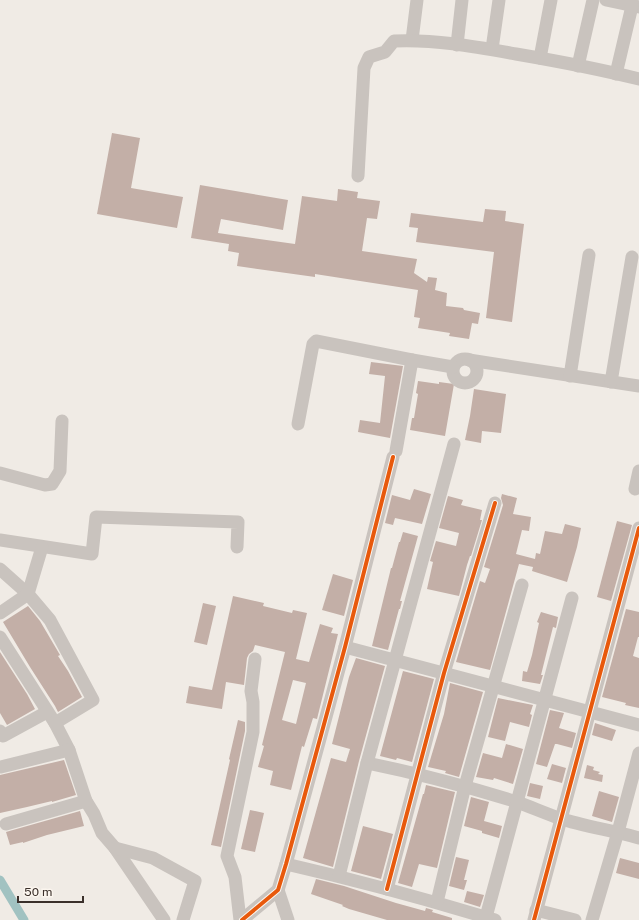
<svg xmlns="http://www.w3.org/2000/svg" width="639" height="920" font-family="'Public Sans',sans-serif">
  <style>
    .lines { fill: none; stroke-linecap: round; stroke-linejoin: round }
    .canal { stroke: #a1c2c1; stroke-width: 9 }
    .building { fill: #c3afa7; fill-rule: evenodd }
    .minor { stroke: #c9c3be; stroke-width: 13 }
    .cycleway-casing { stroke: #fbf5ee; stroke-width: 6 }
    .cycleway { stroke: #e8590c; stroke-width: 4 }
  </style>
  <rect width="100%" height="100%" fill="#f0ebe5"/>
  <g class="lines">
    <path class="canal" d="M0,880l24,40"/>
  </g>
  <g class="building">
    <path d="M112,133l28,5 -9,50 52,9 -6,31 -80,-14z"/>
    <path d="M200,185l88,15 -5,30 -62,-11 -3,14 77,11 7,-48 35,5 1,-12 20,3 -1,6 23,3 -3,18 -10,-1 -5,33 55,8 -3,14 13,9 1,-5 9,1 -2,12 12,3 -1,13 17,2 1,2 16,3 -2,11 -6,-1 -3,16 -20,-3 1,-3 -32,-5 2,-10 -6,-1 4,-27 -103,-16v3l-78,-11 2,-13 -11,-2 1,-7 -38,-6z"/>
    <path d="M485,209l21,2 -1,10 19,3 -12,98 -26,-4 8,-66 -78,-10 2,-14 -9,-1 2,-14 72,9z"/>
    <path d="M371,362l32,4 -13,72 -32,-6 2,-12 20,3 5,-47 -16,-2z"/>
    <path d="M418,381l21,3v-2l15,2 -9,52 -35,-6 2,-12h2l4,-24 -2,-1z"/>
    <path d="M474,389l32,5 -5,39 -19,-2 -1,12 -16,-3 5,-24z"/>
    <path d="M414,489l17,5 -9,30 -27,-6 -2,7 -8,-2 7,-28 18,5z"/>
    <path d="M502,494l15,4 -4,16 18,3 -2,14 -7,-1 -6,24 19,5 1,-6 4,1 5,-23 17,3 3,-10 16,4 -4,19 -10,35 -35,-11 1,-4 -14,-3 -29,106 -34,-8 24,-81 5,2 5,-14 -6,-2 19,-62 -2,-7z"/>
    <path d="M448,496l15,4 -2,5 21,5 -2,10h2l-11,36h-1l-3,9 -8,31 -32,-7 6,-27 -3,-1 6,-20 20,5 3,-13 -20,-5z"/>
    <path d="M617,521l15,4 -21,76 -14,-4z"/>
    <path d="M403,532l15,4 -18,65h2l-2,8h-1l-11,41 -16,-4 19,-78h1l7,-26h1z"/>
    <path d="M333,574l20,6 -9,36 -22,-6z"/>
    <path d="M233,596l31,7 -1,3 29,7 1,-3 14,3 -11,46 13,3 11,-38 13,4 -2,5 7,1 -21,85 -4,-1 -9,29 -2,-1 -11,44 -21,-5 3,-14 -15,-4 6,-21 -2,-1 23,-93 -30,-7 -2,6 -4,3 -2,4 -3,27 -18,-3 -4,27 -36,-6 3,-17 23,4zM293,680l13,3 -10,41 -14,-4z"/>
    <path d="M203,603l13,3 -9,39 -13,-3z"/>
    <path d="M28,606l12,15 20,34 -2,1 10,15 14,26 -24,15 -3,-6 -25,-39 -27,-45z"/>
    <path d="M626,609l13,3v25h-1l-5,19 6,2v50l-14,-3 1,-2 -24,-6z"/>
    <path d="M541,612l17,5 -2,11 -3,-1 -12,48h2l-3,9 -18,-3 1,-10 4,1 5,-17 7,-32 -2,-1z"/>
    <path d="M0,652l27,42 8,15 -28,16 -7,-12z"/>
    <path d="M356,658l29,8 -26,95 -26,106 -30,-9 28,-100 15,4 4,-13 -18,-5 17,-67z"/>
    <path d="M403,671l31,8 -22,83 -15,-4 -1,2 -16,-4z"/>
    <path d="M450,683l33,9 -24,85 -14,-4 1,-2 -18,-4 16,-53z"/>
    <path d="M498,698l35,7 -3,9 2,1 -3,12 -19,-5 -5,19 -17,-4z"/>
    <path d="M550,710l14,3 -5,15 17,5 -4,15 -15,-4h-2l-8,23 -11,-3z"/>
    <path d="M238,720l7,2v9l-24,116 -10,-2 19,-85 -1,-1z"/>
    <path d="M595,723l21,7 -4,11 -20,-6z"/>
    <path d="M506,744l17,5 -10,35 -19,-6 -1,2 -17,-3 7,-24 19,5z"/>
    <path d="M64,760l12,35 -24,7v-1l-25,6 -27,6v-38z"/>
    <path d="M552,764l14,4 -4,15 -15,-4z"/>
    <path d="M587,765l7,2 -1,3 7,2 -2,2 5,1 -1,7 -18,-4z"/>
    <path d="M530,783l13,3 -3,13 -13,-3z"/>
    <path d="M426,785l29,7 -18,76 -18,-4 -7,23 -14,-4 25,-89h1z"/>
    <path d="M599,791l20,6 -7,25 -20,-6z"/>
    <path d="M471,797l18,5 -5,19 18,5 -3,12 -17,-5v-2l-18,-5z"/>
    <path d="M250,810l14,3 -9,39 -14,-3z"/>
    <path d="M80,811l4,15 -37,9 -24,8v-1l-13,3 -4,-13z"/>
    <path d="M363,826l30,8 -12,45 -30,-8z"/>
    <path d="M456,857l13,3 -5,20h3l-3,10 -15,-4z"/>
    <path d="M620,858l19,5v16l-23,-6z"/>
    <path d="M316,879l28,7 52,17 29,8 1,-3 7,2 -1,2 20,6v2h-65l-38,-11 -7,-3 1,-1 -32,-11z"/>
    <path d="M467,891l17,4 -4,12 -16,-5z"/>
  </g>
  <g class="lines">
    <g class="minor">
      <path d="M606,0l33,7"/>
      <path d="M412,40l5,-40"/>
      <path d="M457,45l5,-45"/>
      <path d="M492,49l7,-49"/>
      <path d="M540,58l11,-58"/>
      <path d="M578,66l15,-66"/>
      <path d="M616,74l16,-68"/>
      <path d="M358,176l6,-108 5,-11 16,-5 9,-11c41,-2 83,6 122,13 41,7 83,15 123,25"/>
      <circle cx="465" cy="371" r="12"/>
      <path d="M469,360l170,26"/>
      <path d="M570,376l19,-121"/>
      <path d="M611,382l21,-125"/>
      <path d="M298,424l15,-80 3,-3 96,19"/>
      <path d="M396,451l16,-91 41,7"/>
      <path d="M0,473l45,12 7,-1 8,-13 2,-50"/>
      <path d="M635,489l4,-18"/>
      <path d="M0,540l92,14 4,-37 142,5 -1,25"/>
      <path d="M0,569l28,25 22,26 43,80 -38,23"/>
      <path d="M0,613l28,-19 14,-47"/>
      <path d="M0,637l55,86 14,27 17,51 8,13 8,19 13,15 49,72"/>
      <path d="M345,647l294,78"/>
      <path d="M0,731l3,5 44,-24"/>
      <path d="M367,763c49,10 98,23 147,38 15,5 30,12 45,17 26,9 54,12 80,20"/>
      <path d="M1,767l68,-17"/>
      <path d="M6,824l80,-23"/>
      <path d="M115,848l38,10 42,23 -12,39"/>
      <path d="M286,864c70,16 140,35 209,56"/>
      <path d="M339,876l28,-113 87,-319"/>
      <path d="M387,889l57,-216 51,-170"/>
      <path d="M278,890l10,30"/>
      <path d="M437,902l28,-116 57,-201"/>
      <path d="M536,910l39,10"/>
      <path d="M486,917l86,-319"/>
      <path d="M240,920l-5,-43 -8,-21 26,-124v-30l-2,-11 4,-32"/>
      <path d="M242,920l36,-30 8,-26 59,-217 48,-190"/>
      <path d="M534,920l105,-392"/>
      <path d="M592,920l26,-88 21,-79"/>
    </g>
    <g class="cycleway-casing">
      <g id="cycleway">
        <path d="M387,889l57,-216 51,-170"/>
        <path d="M242,920l36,-30 8,-26 59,-217 48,-190"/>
        <path d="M534,920l105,-392"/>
      </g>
    </g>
    <use href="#cycleway" class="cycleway"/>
  </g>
  <path d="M18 896v6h65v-6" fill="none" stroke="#3b302b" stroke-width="2"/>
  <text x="24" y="896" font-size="12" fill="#3b302b" stroke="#fbf5ee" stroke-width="3" paint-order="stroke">50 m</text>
</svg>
